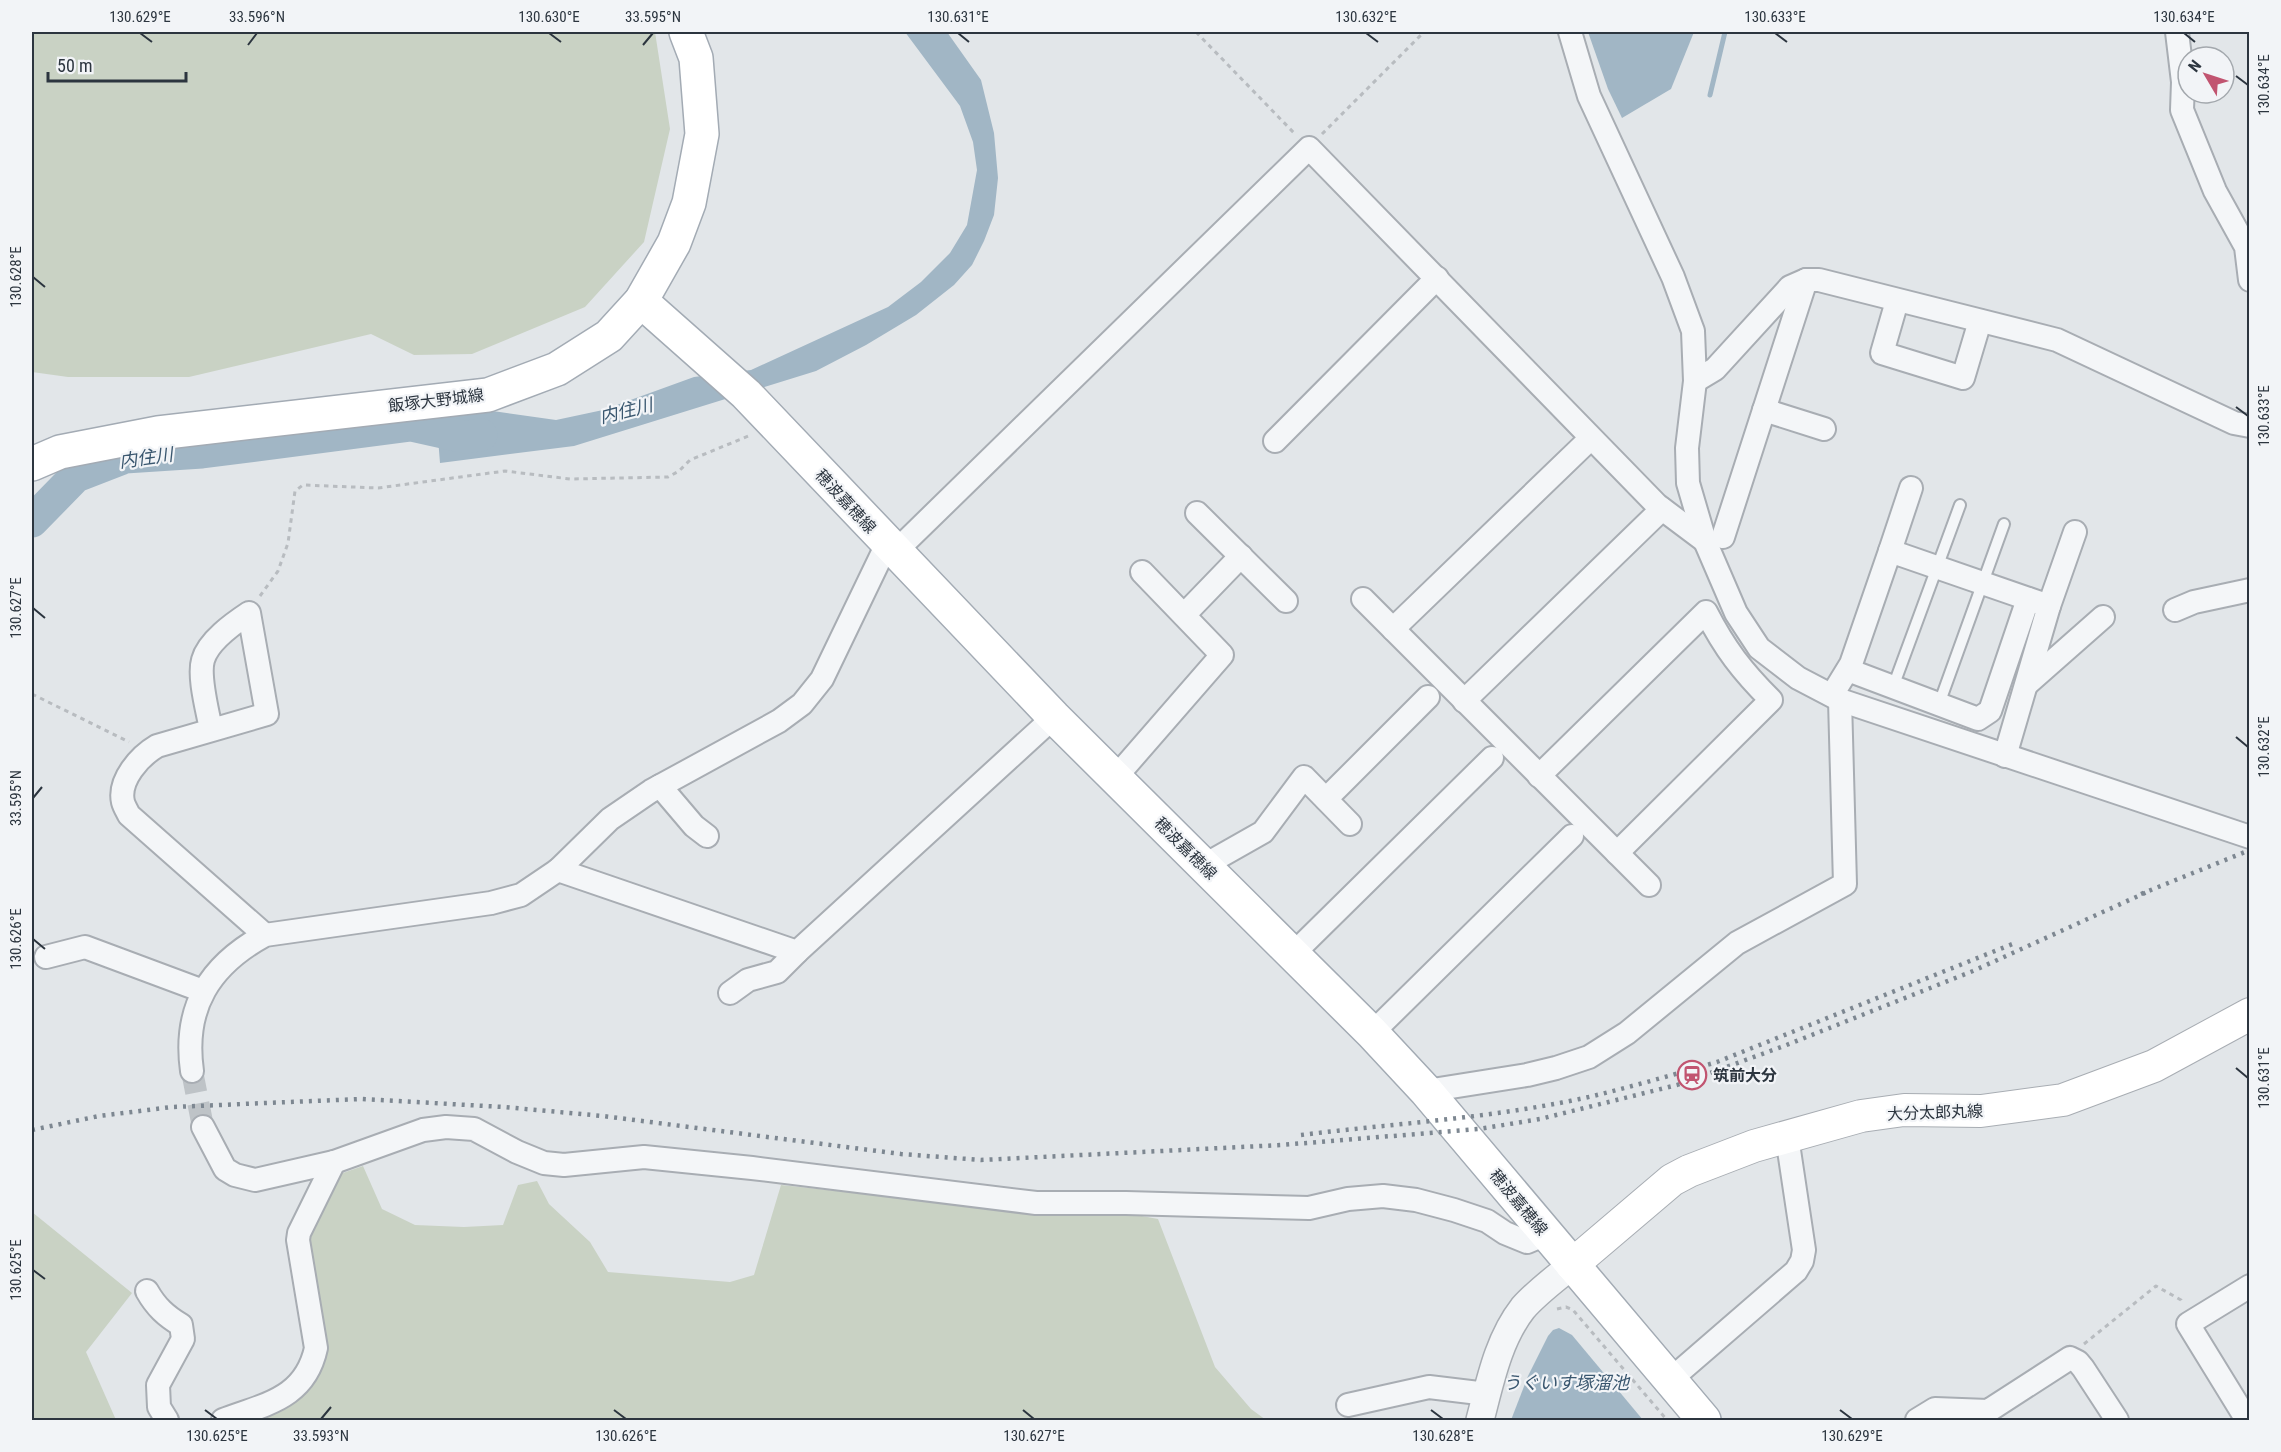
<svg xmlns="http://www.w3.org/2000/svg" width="2281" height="1452" font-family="'Roboto Condensed','Noto Sans JP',sans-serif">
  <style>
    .green { fill: #c9d2c4 }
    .water { fill: #a1b6c5 }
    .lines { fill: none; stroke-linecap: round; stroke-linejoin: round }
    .stream { stroke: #a1b6c5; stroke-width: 5 }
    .river { stroke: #a1b6c5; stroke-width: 33 }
    .minor-tunnel { stroke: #bec3c7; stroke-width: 22; stroke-dasharray: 22 11; stroke-linecap: butt }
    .service-casing { stroke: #a8adb3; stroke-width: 14 }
    .minor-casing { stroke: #a8adb3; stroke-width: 26 }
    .tertiary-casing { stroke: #a8adb3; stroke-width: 30 }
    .secondary-casing { stroke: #a8adb3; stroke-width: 34 }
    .primary-casing { stroke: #a3abb4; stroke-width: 36 }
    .path { stroke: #b8bcc0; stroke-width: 3; stroke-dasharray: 4.5 4.5; stroke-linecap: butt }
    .service { stroke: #f4f6f8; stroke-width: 10 }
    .minor { stroke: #f4f6f8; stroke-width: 22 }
    .tertiary { stroke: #f4f6f8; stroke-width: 27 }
    .secondary { stroke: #fff; stroke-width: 32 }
    .primary { stroke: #fff; stroke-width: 33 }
    .rail { stroke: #7d8791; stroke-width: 4.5; stroke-dasharray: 3 6; stroke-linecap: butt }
    .ticks { fill: none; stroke: #2c353f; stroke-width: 2 }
    .labels { text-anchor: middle; stroke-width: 4.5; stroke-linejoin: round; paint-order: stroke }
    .street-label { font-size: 16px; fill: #2c353f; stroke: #f2f4f7 }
    .poi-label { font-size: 16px; font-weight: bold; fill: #2c353f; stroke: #f2f4f7; text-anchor: start }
    .water-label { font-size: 18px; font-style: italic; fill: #3a576f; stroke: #f2f4f7 }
    .neatline { fill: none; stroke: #2c353f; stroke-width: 2 }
    .ticks-label { font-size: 15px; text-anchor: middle; fill: #2c353f }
  </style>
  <rect width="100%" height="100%" fill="#e2e6e9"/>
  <g class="green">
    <path d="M32,32h623l15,97 -26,113 -59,65 -113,47 -58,1 -43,-21 -182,43h-121l-36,-5z"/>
    <path d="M363,1166l19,43 33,16 49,2 39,-2 15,-40 19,-4 12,23 41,38 18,30 122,10 24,-7 27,-90 246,26h88l43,8 57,148 36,42 15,11h-1019l64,-37 -3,-151 32,-58z"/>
    <path d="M32,1212l100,81 -46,59 30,68h-84z"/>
  </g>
  <g class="water">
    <path d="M905,32h42l34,48 13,53 4,45 -4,37 -10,26 -12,24 -18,20 -38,30 -50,30 -50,26 -242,75 -134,17 -4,-50 43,-4 77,11 47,-10 91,-33 57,-7 137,-63 33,-25 29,-29 17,-28 10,-55 -4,-28 -13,-36z"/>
    <path d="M1588,32h106l-23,57 -49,29 -14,-29z"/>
    <path d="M1559,1328l13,7 71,85h-132l17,-44 20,-40 5,-6z"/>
  </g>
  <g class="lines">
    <path class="stream" d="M1710,95l15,-63"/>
    <path class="river" d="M32,521l44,-45 49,-19 77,-5 209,-27 54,12 16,-2"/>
    <path class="minor-tunnel" d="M192,1071l11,56"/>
    <g class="service-casing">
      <g id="service">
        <path d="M1893,687l67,-182"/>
        <path d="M1939,704l65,-180"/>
      </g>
    </g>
    <g class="minor-casing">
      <g id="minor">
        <path d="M1570,32l19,64 84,181 20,54 2,50 -8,67 1,35 17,58 31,72 23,35 39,30 42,22 410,137"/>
        <path d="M2177,32l6,50 -1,28 33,81 31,56 4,33"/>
        <path d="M1897,301l-15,52 81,25 17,-57"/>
        <path d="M1695,381l20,-12 75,-82 16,-7h13l238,60 177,83 16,3"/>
        <path d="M1764,410l60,19"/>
        <path d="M1275,441l162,-163"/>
        <path d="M1197,513l89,88"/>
        <path d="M1723,537l83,-257"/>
        <path d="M1890,551l21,-63"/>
        <path d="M895,552l414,-404 348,357 48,36"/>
        <path d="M1363,599l286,286"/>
        <path d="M2175,610l19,-8 56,-12"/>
        <path d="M1184,615l57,-59"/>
        <path d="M1393,629l197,-190"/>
        <path d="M1848,670l130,49 12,-8 38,-112"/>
        <path d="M2027,684l76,-67"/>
        <path d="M1832,695l19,-31 39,-113 159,55"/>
        <path d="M1464,701l198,-192"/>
        <path d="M211,730c-3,-18 -13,-53 -8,-70 5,-19 31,-37 46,-47l18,101 -110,32c-17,10 -39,34 -34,56 1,4 4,9 6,13l136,120"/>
        <path d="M2005,756l44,-150 26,-74"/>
        <path d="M1539,776l167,-164c19,37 36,59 65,88l-154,153"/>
        <path d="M1115,778l107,-123 -80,-83"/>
        <path d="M660,786l34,40 13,10"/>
        <path d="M1326,799l102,-102"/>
        <path d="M1203,866l60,-34 41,-55 46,47"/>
        <path d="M558,870l239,82 257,-235"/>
        <path d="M1292,955l200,-197"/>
        <path d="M46,957l39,-10 118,44"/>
        <path d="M730,993l18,-13 29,-8 20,-20"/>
        <path d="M1372,1033l200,-197"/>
        <path d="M192,1071c-9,-64 18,-106 73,-136l226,-32 30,-8 37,-25 52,-51 41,-28 128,-70 23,-17 20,-25 65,-135"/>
        <path d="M1426,1091l101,-16 29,-7 33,-11 38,-24 110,-90 108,-59 -5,-184"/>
        <path d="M203,1127l22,42 10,6 20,5 79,-18 89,-32 23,-3 28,2 43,23 27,11 20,2 80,-8 108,11 284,35h90l183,5 39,-9 35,-3 33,4 38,10 33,11 18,12 22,9 19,-8"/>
        <path d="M147,1291c9,16 19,25 34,34l2,14 -25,46 1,22 8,13"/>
        <path d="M1670,1380l126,-109 6,-10 2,-11 -17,-113"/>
        <path d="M1348,1405l81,-18 58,7"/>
        <path d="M223,1420c42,-16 82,-21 93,-72l-18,-108 1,-7 35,-71"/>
        <path d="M1917,1420l18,-11 53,2 82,-53 8,4 5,6 34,52"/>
        <path d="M2247,1420l-59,-96 62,-38"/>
      </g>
    </g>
    <g class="tertiary-casing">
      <path id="tertiary" d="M1480,1420c10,-38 18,-80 43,-112 14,-16 32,-29 49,-43"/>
    </g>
    <g class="secondary-casing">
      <path id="secondary" d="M1572,1265l100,-85 17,-9 65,-25 107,-30 43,-6 77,1 82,-11 91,-34 96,-52"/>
    </g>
    <g class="primary-casing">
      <g id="primary">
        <path d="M641,301l105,93 308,323 318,316 54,58 278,329"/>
        <path d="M32,464l28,-12 98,-19 330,-38 69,-26 52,-33 32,-35 33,-58 15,-40 13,-69 -6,-76 -10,-26"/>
      </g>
    </g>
    <g class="path">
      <path d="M1196,32l100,103"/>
      <path d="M1322,134l102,-102"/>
      <path d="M260,596l18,-25 10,-28 7,-52 8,-6 75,3 127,-17 65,8 98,-2 11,-6 11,-11 61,-25"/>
      <path d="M32,694l97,48"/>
      <path d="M1557,1309l9,-2 7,3 94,110"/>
      <path d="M2084,1344l72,-58 25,14 2,4"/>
    </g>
    <use href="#service" class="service"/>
    <use href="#minor" class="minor"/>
    <use href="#tertiary" class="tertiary"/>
    <use href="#secondary" class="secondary"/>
    <use href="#primary" class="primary"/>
    <g class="rail">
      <path d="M2141,894l109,-44"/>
      <path d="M32,1130l67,-14 73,-9 189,-8 143,8 99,9 298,38 80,6 300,-15 198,-16 61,-10 137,-34 107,-39 189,-75 174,-79"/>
      <path d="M1301,1135c97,-12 196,-17 292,-39 41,-10 83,-22 124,-34l298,-119"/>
    </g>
  </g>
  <path class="ticks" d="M140,33l12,9M549,33l12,9M958,33l11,9M1366,33l12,9M1775,33l12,9M2184,33l11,9M248,45l9,-12M643,45l10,-12M2236,76l12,9M33,277l12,10M2236,407l12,9M33,608l12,10M2236,737l12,10M33,798l9,-11M33,939l12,10M2236,1068l12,10M33,1270l12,9M205,1410l12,9M614,1410l12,9M1023,1410l11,9M1431,1410l12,9M1840,1410l12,9M321,1419l10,-12"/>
  <defs>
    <g id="station-ring" transform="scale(1.5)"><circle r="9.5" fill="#f2f4f7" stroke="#c15470" stroke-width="1.5"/><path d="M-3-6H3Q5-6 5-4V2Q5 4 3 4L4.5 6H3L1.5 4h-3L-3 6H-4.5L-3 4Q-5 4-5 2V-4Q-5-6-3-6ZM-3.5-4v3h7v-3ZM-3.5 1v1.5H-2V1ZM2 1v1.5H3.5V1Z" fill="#c15470"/></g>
  </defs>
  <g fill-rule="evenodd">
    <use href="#station-ring" x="1692" y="1075"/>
  </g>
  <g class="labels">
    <g class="street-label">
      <text transform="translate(436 400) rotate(-7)" y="6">飯塚大野城線</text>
      <text transform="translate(846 501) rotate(47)" y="6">穂波嘉穂線</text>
      <text transform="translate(1186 848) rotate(45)" y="6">穂波嘉穂線</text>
      <text transform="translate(1935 1112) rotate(-2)" y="6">大分太郎丸線</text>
      <text transform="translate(1519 1202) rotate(50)" y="6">穂波嘉穂線</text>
    </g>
    <g class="poi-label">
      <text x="1713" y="1081">筑前大分</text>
    </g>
    <g class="water-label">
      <text transform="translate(626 411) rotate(-14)" y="6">内住川</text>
      <text transform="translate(146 458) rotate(-8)" y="6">内住川</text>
      <text x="1566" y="1389">うぐいす塚溜池</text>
    </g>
  </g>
  <rect width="2281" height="1452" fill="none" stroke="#f2f4f7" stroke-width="66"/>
  <g transform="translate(2206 75) rotate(309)"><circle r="28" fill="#f2f4f7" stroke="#a3a8ad" stroke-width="1.5"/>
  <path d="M0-4.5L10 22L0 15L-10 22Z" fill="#c15470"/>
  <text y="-9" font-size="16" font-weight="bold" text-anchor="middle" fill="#2c353f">N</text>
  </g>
  <path d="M48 72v9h138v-9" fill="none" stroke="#2c353f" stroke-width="3"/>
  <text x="57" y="72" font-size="18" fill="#2c353f" stroke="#f2f4f7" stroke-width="4.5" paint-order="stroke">50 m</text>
  <rect x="33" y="33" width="2215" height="1386" class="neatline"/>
  <g class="ticks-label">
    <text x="140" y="22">130.629°E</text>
    <text x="257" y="22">33.596°N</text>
    <text x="549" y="22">130.630°E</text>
    <text x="653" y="22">33.595°N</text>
    <text x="958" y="22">130.631°E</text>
    <text x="1366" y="22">130.632°E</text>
    <text x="1775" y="22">130.633°E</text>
    <text x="2184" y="22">130.634°E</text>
    <text transform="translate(2264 85) rotate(-90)" y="5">130.634°E</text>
    <text transform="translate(16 277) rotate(-90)" y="5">130.628°E</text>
    <text transform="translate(2264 416) rotate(-90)" y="5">130.633°E</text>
    <text transform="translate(16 608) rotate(-90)" y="5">130.627°E</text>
    <text transform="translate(2264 747) rotate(-90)" y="5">130.632°E</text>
    <text transform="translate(16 798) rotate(-90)" y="5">33.595°N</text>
    <text transform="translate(16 939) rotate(-90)" y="5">130.626°E</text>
    <text transform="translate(2264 1078) rotate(-90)" y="5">130.631°E</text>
    <text transform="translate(16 1270) rotate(-90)" y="5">130.625°E</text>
    <text x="217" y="1441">130.625°E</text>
    <text x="321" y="1441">33.593°N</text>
    <text x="626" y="1441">130.626°E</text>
    <text x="1034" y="1441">130.627°E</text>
    <text x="1443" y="1441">130.628°E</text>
    <text x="1852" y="1441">130.629°E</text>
  </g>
</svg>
